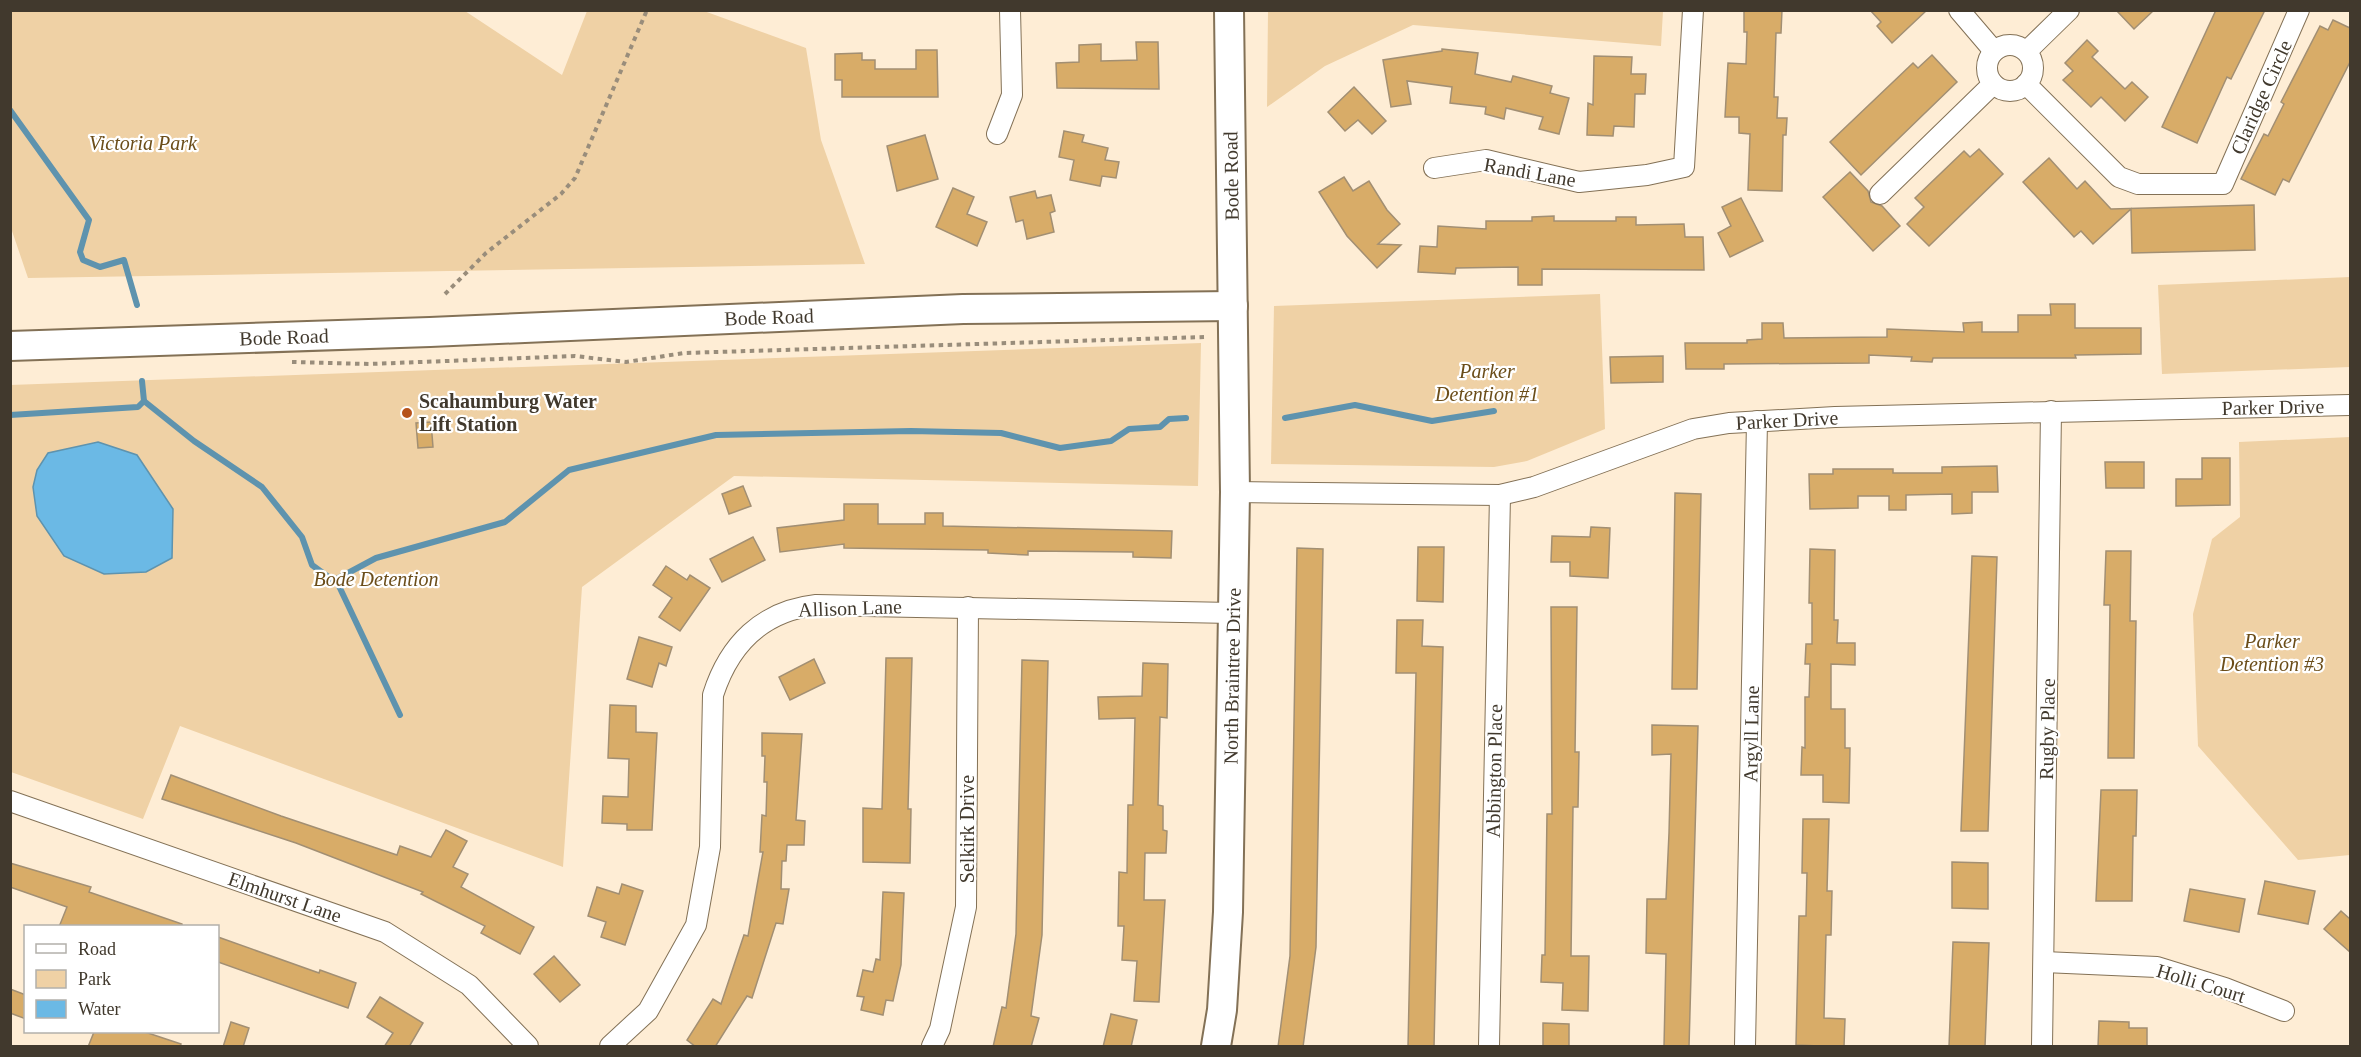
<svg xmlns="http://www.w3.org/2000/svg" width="2361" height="1057" font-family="'Times New Roman',serif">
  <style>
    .green { fill: #efd1a5 }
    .water { fill: #6bb9e5; stroke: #5e93ae; stroke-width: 1.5 }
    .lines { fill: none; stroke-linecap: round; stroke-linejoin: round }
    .stream { stroke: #5e93ae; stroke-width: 6 }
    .building { fill: #d8ac68; stroke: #a28f73; stroke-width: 1.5 }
    .street-casing { stroke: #837156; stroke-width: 22 }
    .secondary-casing { stroke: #837156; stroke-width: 32 }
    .path { stroke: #998d7b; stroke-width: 4; stroke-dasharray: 4.5 4.5; stroke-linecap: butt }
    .street { stroke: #fff; stroke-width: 20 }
    .secondary { stroke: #fff; stroke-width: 28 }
    .poi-dot { fill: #b6531c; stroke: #fff; stroke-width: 2 }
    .labels { text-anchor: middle; stroke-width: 4.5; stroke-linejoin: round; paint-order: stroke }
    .street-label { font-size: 20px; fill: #41392d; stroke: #fff }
    .park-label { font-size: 20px; font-style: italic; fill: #6b4d19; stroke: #fff }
    .poi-label { font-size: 20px; font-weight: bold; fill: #41392d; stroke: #fff; text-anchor: start }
  </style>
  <rect width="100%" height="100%" fill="#feedd5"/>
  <g class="green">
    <path d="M10,11h455l97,64 25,-64h117l102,37 15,92 44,124 -837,14 -17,-50z"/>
    <path d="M1268,11v-1l395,1 -2,35 -248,-21 -88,41 -58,41z"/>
    <path d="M2350,277v90l-188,7 -4,-89z"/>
    <path d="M1600,294l5,135 -78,32 -33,6 -223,-3 3,-158z"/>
    <path d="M1201,343l-3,143 -464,-10 -152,111 -19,280 -383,-141 -37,93 -132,-47 -1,-387z"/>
    <path d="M2350,437v418l-52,5 -100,-114 -5,-132 19,-75 28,-22 -1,-75z"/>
  </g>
  <path class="water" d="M98,442l39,13 36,54 -1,49 -26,14 -42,2 -40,-18 -27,-40 -4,-29 4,-17 11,-17z"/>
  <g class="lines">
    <g class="stream">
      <path d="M10,110l79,110 -9,32 3,8 17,7 24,-7 13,45"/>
      <path d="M144,401l50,40 68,46 40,50 10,28 26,19 62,131"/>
      <path d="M10,415l128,-8 6,-6 -2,-20"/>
      <path d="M1285,418l70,-13 77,16 62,-10"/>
      <path d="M333,581l43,-23 129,-36 64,-52 147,-35 195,-4 90,2 59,15 51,-7 18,-12 31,-2 9,-8 17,-1"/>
    </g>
  </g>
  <g class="building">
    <path d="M1744,10h38l-1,23h-5l-2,64h4l-1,21h10l-1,17h-3l-1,56 -34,-1 2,-56 -11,-1v-16h-14l3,-54 18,1 1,-32h-3z"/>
    <path d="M1870,10h57l-35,33 -15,-17 4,-4z"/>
    <path d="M2116,10h38l-20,19z"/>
    <path d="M2216,10h49l-34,69 -4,-2 -30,66 -35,-16z"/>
    <path d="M2333,20l17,8v34l-61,120 -6,-3 -8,16 -34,-16 23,-45 4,2 16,-32 -3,-2 39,-76 8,4z"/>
    <path d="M2087,40l11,11 -6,6 33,32 7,-7 16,15 -23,24 -24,-24 -10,10 -28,-27 10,-9 -8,-8z"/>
    <path d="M1136,42h22l1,47 -102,-1 -1,-25 23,-1v-17l22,-1v17l36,-1z"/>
    <path d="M1442,49l36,4 -3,21 36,8 2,-6 39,10 -2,7 19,5 -10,36 -20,-5 4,-12 -37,-9 -2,11 -19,-5 1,-7 -36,-4 2,-16 -45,-6 4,23 -20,3 -8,-47 59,-9z"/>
    <path d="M916,50h21l1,47h-96v-17h-7v-26l27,-1v7h13v9h41z"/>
    <path d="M1932,55l25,27 -96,93 -31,-33 83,-79 5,5z"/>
    <path d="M1594,56l38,1 -1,17h15l-1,20h-10l-1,33 -20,-1 -1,10 -26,-1 1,-32 5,2z"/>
    <path d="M1354,87l32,34 -14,13 -14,-14 -13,11 -17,-19z"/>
    <path d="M1064,131l20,4 -2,7 26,6 -3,12 14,2 -3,16 -14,-2 -2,10 -30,-6 4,-20 -15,-3z"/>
    <path d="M925,135l13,44 -41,12 -10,-45z"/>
    <path d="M1979,149l24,25 -74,72 -22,-22 17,-17 -9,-9 49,-47 6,6z"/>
    <path d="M2049,158l28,31 8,-8 26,28 143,-4 1,45 -123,3 -1,-44 -38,35 -12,-13 -7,6 -51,-55z"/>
    <path d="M1850,172l18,19 3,11 11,4 18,20 -27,25 -50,-54z"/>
    <path d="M1344,177l9,14 16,-10 18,29 13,14 -22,20 23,1 -24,23 -30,-32 -28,-44z"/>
    <path d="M953,188l21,9 -7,17 20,8 -10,24 -41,-19z"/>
    <path d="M1035,191l2,7 14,-3 4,16 -5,2 4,19 -27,7 -4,-19 -7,2 -6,-25z"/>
    <path d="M1741,198l22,43 -33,16 -12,-24 13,-7 -9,-19z"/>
    <path d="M1554,216v5h62v-4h20v8l48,-1 1,13h18l1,33 -162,-1v16h-24v-18l-62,1 -1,6 -37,-2 2,-26 17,1 1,-21 48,3v-8h46v-4z"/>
    <path d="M2050,304h25v24h66v26l-66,1 1,3h-143l-1,4 -21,-1 1,-4 -43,-2v8l-145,1v5h-38l-1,-26h62v-3l15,-1v-16h21l1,15 103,-1v-8l77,3 -1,-9 19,-1v10h36v-17h33z"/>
    <path d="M1663,356v26l-52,1 -1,-26z"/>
    <path d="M431,422l2,25 -15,1 -2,-25z"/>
    <path d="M2202,458h28v47l-54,1v-27h26z"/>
    <path d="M2105,462h39v26h-38z"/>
    <path d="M1997,466l1,26h-26v21l-20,1v-20l-46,1v15h-17v-14h-31v12l-48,1 -1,-35h24v-5h60v4h49v-6z"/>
    <path d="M743,486l8,20 -22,8 -7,-20z"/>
    <path d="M1675,493l26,1 -4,195h-25z"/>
    <path d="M844,504h34v20h47v-11h18v13l229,5 -1,27 -38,-1v-5l-105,-1v4l-40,-2v-3l-144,-2v-4l-64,8 -3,-24 67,-8z"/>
    <path d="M1591,527l19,1 -2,50 -38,-2v-14h-19l1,-26 38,1z"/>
    <path d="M753,537l12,23 -43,22 -12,-23z"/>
    <path d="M1418,547h26l-1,55 -26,-1z"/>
    <path d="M1297,548l26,1 -7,398 -13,100h-25l12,-91z"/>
    <path d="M1810,549l25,1 -1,70h4l-1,23h18v22l-24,-1v45h14v39h5l-1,55 -26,-1v-27h-22l1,-28 3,1v-51h4l1,-33h-5l1,-20h6v-41h-3z"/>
    <path d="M2106,551h25l-1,70h6l-2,137h-26l2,-153h-6z"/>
    <path d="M1972,556l25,1 -9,274h-27z"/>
    <path d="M666,566l21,14 3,-5 20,13 -30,43 -21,-14 13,-19 -19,-13z"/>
    <path d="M1551,607h26l-2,145h4l-1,55h-5l-2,149h18l-1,55 -26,-1 1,-27 -22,-1 1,-27h3l2,-141h5z"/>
    <path d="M1397,620h26l-1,26 21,1 -9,400h-26l8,-374h-20z"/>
    <path d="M639,637l33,10 -6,19 -7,-3 -7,24 -25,-8z"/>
    <path d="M886,658h26l-4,151h3l-1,54 -47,-1v-54l19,1z"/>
    <path d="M814,659l11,24 -35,17 -11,-23z"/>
    <path d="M1022,660l26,1 -6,274 -11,81 8,2 -8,29h-38l9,-40 4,1 10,-74z"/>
    <path d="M1143,663l25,1 -1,54 -7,-1 -2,88 5,1v24l4,1 -1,22h-21l-1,47h21l-6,102 -25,-1 3,-40 -15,-1 2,-34h-6l1,-54 8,1 1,-68h5l2,-87 -36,1 -1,-22 44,-1z"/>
    <path d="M610,705l26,1v26l21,1 -5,97h-25v-6l-25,-1 1,-27 25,1 1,-38 -21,-1z"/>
    <path d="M1652,725l46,1 -9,321h-25l2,-93 -20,-1 1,-54h19l3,-66 2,-79 -19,1z"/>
    <path d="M762,733l40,1 -6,86 9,1 -1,24h-17l-1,16h-4l-1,28h8l-6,35 -7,-1 -24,75 -5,-2 -32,51h-19l-9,-7 26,-41 8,5 23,-69 4,1 15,-84h-3l2,-37 4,1 1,-34h-3l1,-26h-3z"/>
    <path d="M171,775l110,41 116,39 3,-9 31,11 15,-27 21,11 -14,26 15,7 -7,13 73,40 -14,27 -39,-21 4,-7 -64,-32 2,-2 -127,-49 -134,-44z"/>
    <path d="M2101,790h36l-1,46h-3l-1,65h-36z"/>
    <path d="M1803,819h26l-2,72h5l-1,44h-5l-2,83 21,1 -1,28 -48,-2 3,-129h7l1,-43h-5z"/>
    <path d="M1952,862l36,1v46l-36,-1z"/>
    <path d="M10,863l81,24 -2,5 93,32v3h-123l8,-20 -57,-20z"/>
    <path d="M2265,881l50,10 -7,33 -50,-10z"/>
    <path d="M622,884l21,7 -18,54 -24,-8 5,-15 -18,-6 9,-29 22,7z"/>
    <path d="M2190,889l55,10 -6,33 -55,-11z"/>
    <path d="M883,892l21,1 -3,72 -8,36 -7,-1 -3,15 -22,-5 3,-13 -7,-1 6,-26 10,2 3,-13 4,1z"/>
    <path d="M2341,911l9,8v33l-26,-23z"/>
    <path d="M218,937l101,36 1,-3 36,13 -8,25 -130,-46z"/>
    <path d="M1953,942l36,1 -4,104h-36z"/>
    <path d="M554,956l26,29 -20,17 -26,-28z"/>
    <path d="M10,989l16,6v24l-16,-6z"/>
    <path d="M380,997l43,26 -14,24h-25l9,-14 -26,-16z"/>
    <path d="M1111,1014l26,6 -6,27h-28z"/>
    <path d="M2099,1021l30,1v6h18v19h-49z"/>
    <path d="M231,1022l18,6 -6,19h-20z"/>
    <path d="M1543,1023l26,1v23h-26z"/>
    <path d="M94,1032h51l36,12 -1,3h-92z"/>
  </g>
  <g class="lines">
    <g class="street-casing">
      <g id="street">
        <path d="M1959,10l35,41"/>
        <circle cx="2010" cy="68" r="23"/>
        <path d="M2027,51l42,-41"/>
        <path d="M2026,84l93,93 19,7h85l76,-174"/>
        <path d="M997,134l15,-39 -2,-85"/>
        <path d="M1434,168l52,-8 93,22 68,-7 37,-8 9,-157"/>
        <path d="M1880,194l113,-110"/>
        <path d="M1235,492l265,3 34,-8 159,-58 36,-6 106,-6 515,-12"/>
        <path d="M10,801l375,131 84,53 59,61"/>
        <path d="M2044,962l113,5 68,21 59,23"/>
        <path d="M610,1046l38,-35 48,-86 14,-78 3,-152c16,-50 49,-84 103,-90l416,8"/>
        <path d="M932,1046l8,-17 26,-122 2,-300"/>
        <path d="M1489,1046l11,-551"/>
        <path d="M1745,1046l12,-625"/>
        <path d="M2042,1046l9,-635"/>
      </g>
    </g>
    <g class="secondary-casing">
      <g id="secondary">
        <path d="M10,346l420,-14 533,-23 270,-3"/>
        <path d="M1216,1046l6,-36 6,-98 7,-420 -6,-482"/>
      </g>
    </g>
    <g class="path">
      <path d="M445,294l41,-41 75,-59 14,-16 72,-168"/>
      <path d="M292,362l77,2 206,-8 51,6 58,-9 521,-16"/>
    </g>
    <use href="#street" class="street"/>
    <use href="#secondary" class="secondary"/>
  </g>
  <circle class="poi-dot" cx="407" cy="413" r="6"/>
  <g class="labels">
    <g class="street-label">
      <text transform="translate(2261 97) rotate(-66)" y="7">Claridge Circle</text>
      <text transform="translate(1530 172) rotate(10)" y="7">Randi Lane</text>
      <text transform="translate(1231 176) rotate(-91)" y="7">Bode Road</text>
      <text transform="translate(769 317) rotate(-2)" y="7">Bode Road</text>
      <text transform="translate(284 337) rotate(-2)" y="7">Bode Road</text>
      <text transform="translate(2273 407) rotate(-1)" y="7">Parker Drive</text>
      <text transform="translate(1787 420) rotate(-3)" y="7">Parker Drive</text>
      <text transform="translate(850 608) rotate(-2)" y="7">Allison Lane</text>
      <text transform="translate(1232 676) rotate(-89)" y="7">North Braintree Drive</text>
      <text transform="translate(2047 729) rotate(-89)" y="7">Rugby Place</text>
      <text transform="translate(1751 734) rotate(-89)" y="7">Argyll Lane</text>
      <text transform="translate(1494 771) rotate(-89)" y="7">Abbington Place</text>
      <text transform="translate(967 829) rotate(-90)" y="7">Selkirk Drive</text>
      <text transform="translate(285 897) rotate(19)" y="7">Elmhurst Lane</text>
      <text transform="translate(2201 983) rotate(17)" y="7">Holli Court</text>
    </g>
    <g class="park-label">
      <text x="143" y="150">Victoria Park</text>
      <text x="1487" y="378">Parker<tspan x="1487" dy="23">Detention #1</tspan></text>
      <text x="376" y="586">Bode Detention</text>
      <text x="2272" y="648">Parker<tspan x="2272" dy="23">Detention #3</tspan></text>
    </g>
    <g class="poi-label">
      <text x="419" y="408">Scahaumburg Water<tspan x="419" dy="23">Lift Station</tspan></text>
    </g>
  </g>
  <rect width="2361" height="1057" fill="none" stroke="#41392d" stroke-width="24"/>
  <rect x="24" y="925" width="195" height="108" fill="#ffffff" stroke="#b3b0ab" stroke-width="1.5"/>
  <rect x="36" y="944" width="30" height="9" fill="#ffffff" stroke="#b3b0ab" stroke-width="1.5"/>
  <text x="78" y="955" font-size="18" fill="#41392d">Road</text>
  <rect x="36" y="970" width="30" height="18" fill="#efd1a5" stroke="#b3b0ab" stroke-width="1.5"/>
  <text x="78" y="985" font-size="18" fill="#41392d">Park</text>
  <rect x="36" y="1000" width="30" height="18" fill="#6bb9e5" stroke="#b3b0ab" stroke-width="1.5"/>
  <text x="78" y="1015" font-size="18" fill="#41392d">Water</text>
</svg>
